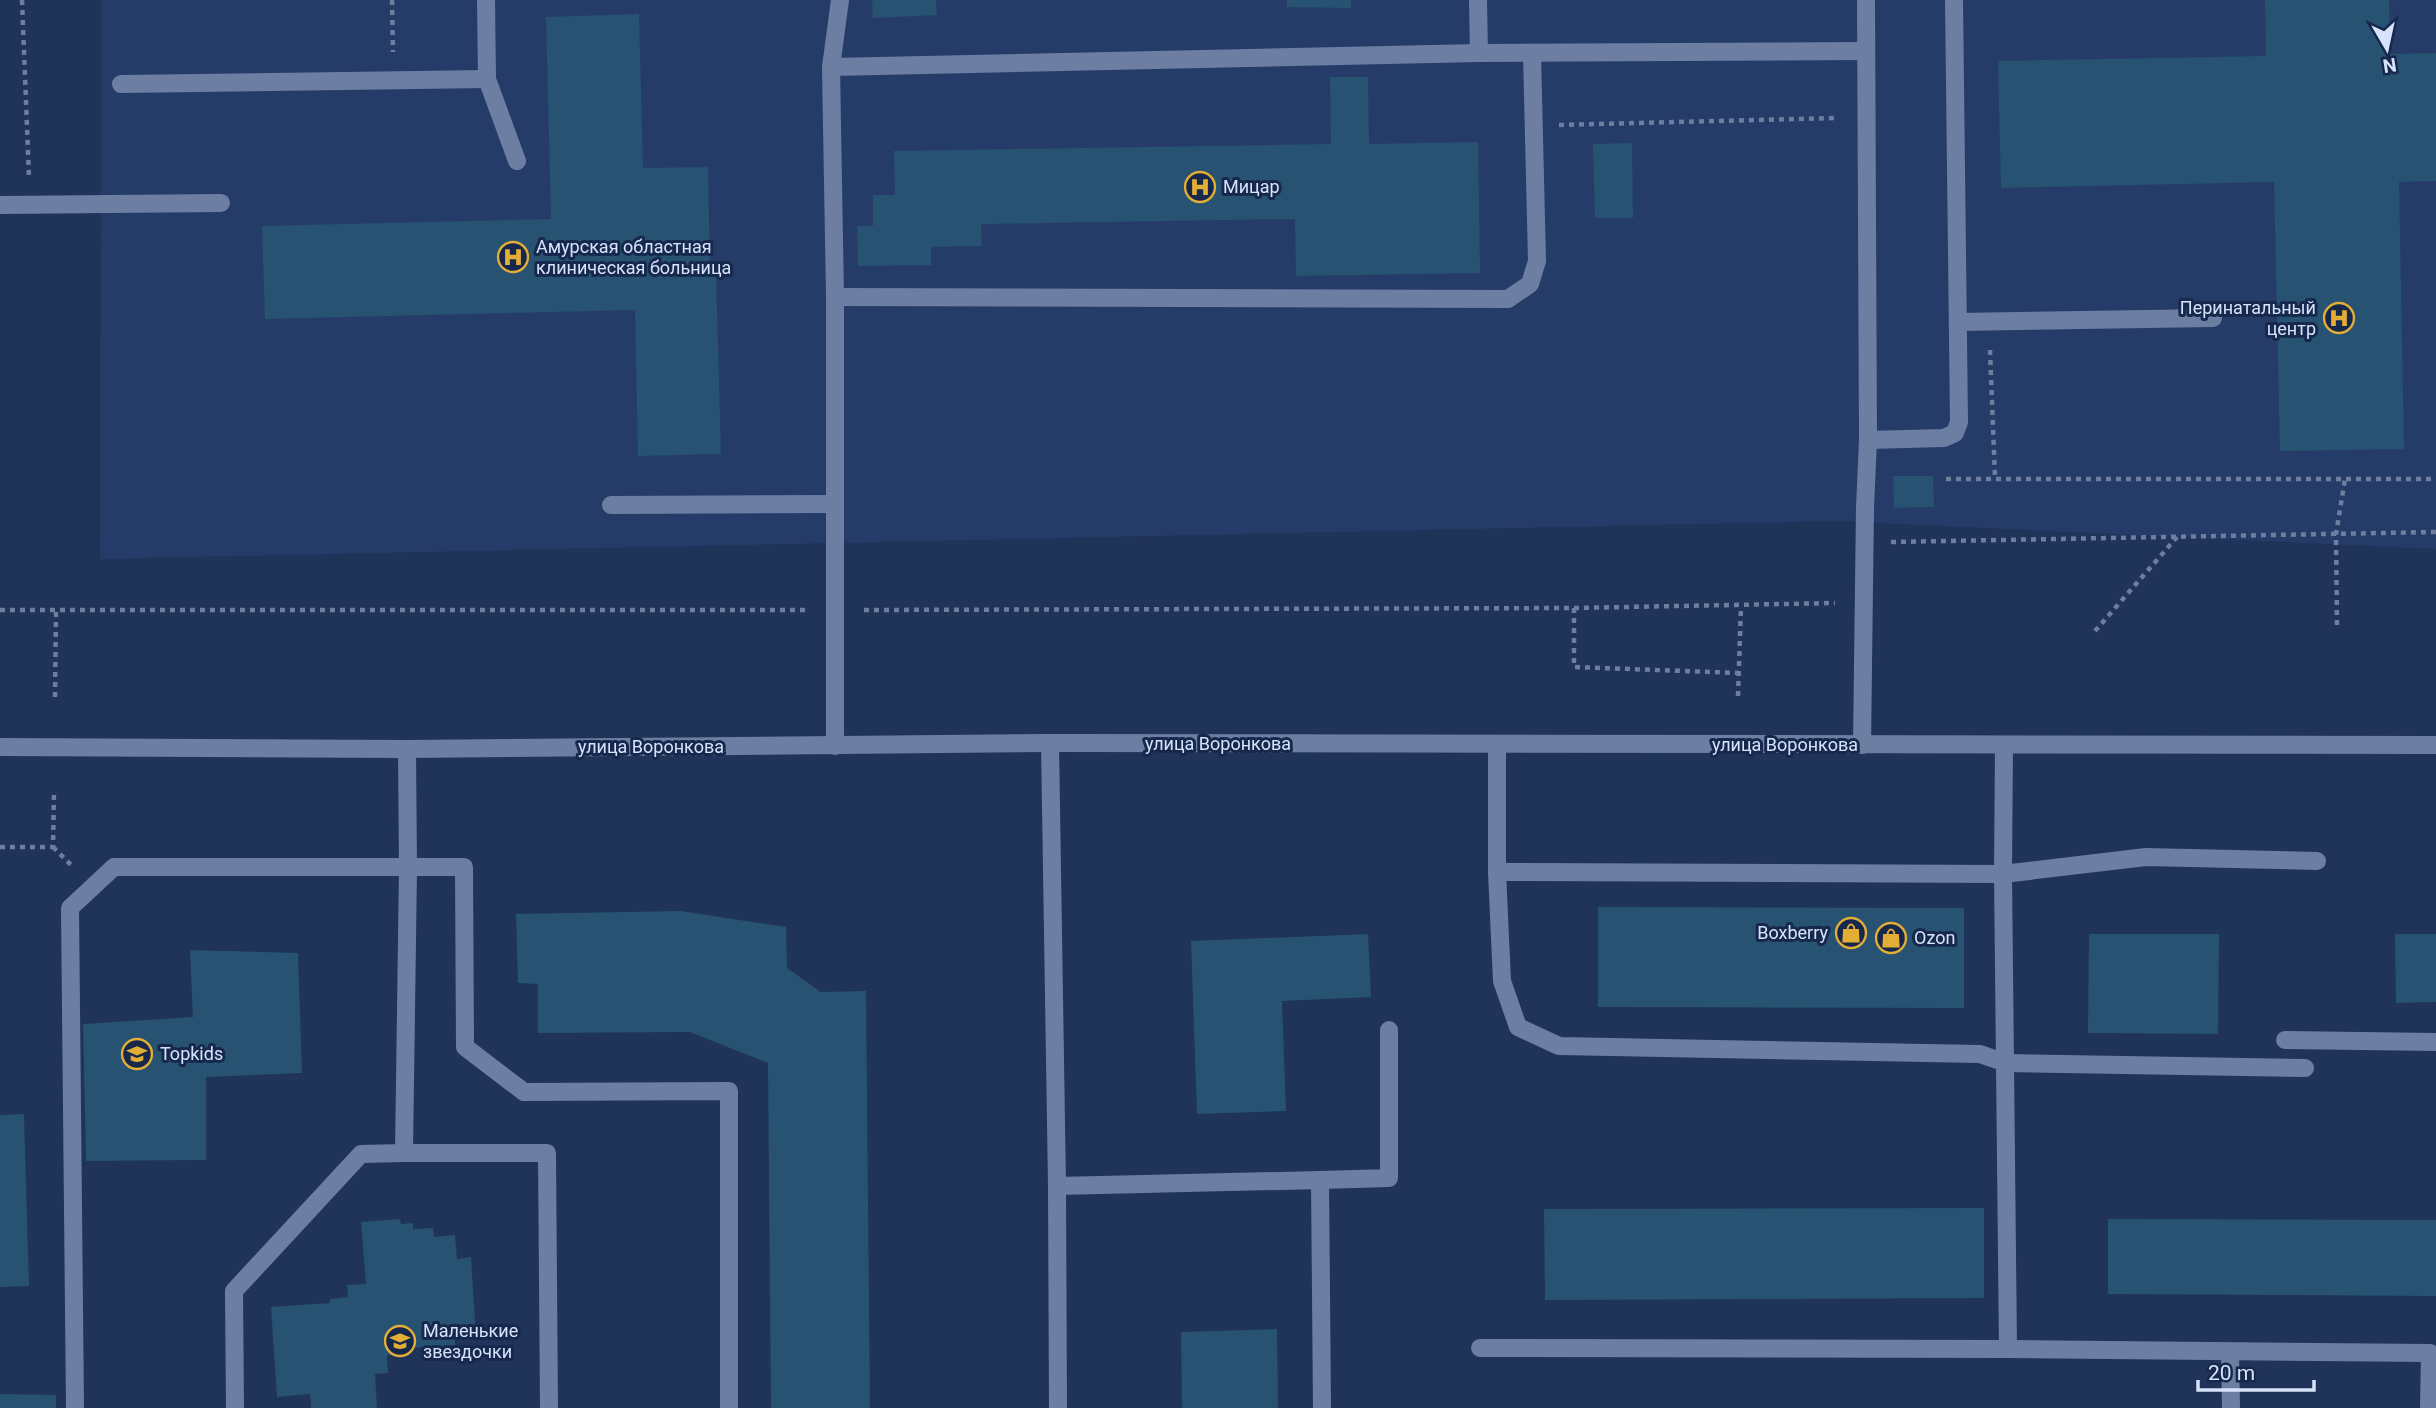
<svg xmlns="http://www.w3.org/2000/svg" width="2436" height="1408" font-family="Roboto,sans-serif">
  <style>
    .built { fill: #263c68 }
    .building { fill: #275272 }
    .lines { fill: none; stroke-linecap: round; stroke-linejoin: round }
    .path { stroke: #6e7e9e; stroke-width: 4.5; stroke-dasharray: 5 5; stroke-linecap: butt }
    .minor { stroke: #6c7fa3; stroke-width: 18 }
    .labels { text-anchor: middle; stroke-width: 6; stroke-linejoin: round; paint-order: stroke }
    .poi-label { font-size: 18px; fill: #d6e3fb; stroke: #17284d; text-anchor: start }
    .street-label { font-size: 18px; fill: #d6e3fb; stroke: #17284d }
  </style>
  <rect width="100%" height="100%" fill="#203359"/>
  <path class="built" d="M101,0h2335v549l-600,-28 -1736,38z"/>
  <g class="building">
    <path d="M872,0h64l1,15 -64,3z"/>
    <path d="M1287,0h64v8l-64,-1z"/>
    <path d="M2265,0h124l1,54 46,-1v128l-37,1 5,267 -124,2 -6,-269 -273,6 -3,-127 268,-5z"/>
    <path d="M639,14l4,154 65,-1 2,106 6,-1 5,182 -83,2 -3,-146 -370,9 -3,-93 289,-7 -5,-202z"/>
    <path d="M1330,77h38l1,67 109,-2 2,131 -184,3 -1,-57 -314,5 1,22 -51,1v18l-73,1 -1,-40h16v-31h22l-1,-44 437,-7z"/>
    <path d="M1632,143l1,75h-38l-2,-74z"/>
    <path d="M1893,476h40l1,31 -40,1z"/>
    <path d="M1598,907l366,1v100l-366,-1z"/>
    <path d="M681,911l105,16 1,41 34,24 45,-1 4,417h-99l-3,-345 -78,-31 -152,1v-49l-20,-1 -2,-69z"/>
    <path d="M1368,934l3,63 -89,4 4,110 -89,3 -6,-173z"/>
    <path d="M2089,934h130l-1,100 -130,-1z"/>
    <path d="M2395,934h41v68l-40,1z"/>
    <path d="M190,950l108,3 4,120 -96,4v83l-120,1 -3,-137 110,-7z"/>
    <path d="M24,1114l5,172 -29,1v-172z"/>
    <path d="M1984,1208v90l-439,2 -1,-91z"/>
    <path d="M400,1219l1,5 12,-1v6l20,-1 1,9 21,-2 2,24 14,-2 5,80 -21,2v6l-44,3 -14,2 1,5h-11l1,18 -13,1 2,34h-66l-1,-14 -33,3 -6,-90 59,-4v-4l18,-2 -1,-12 19,-1 -5,-62z"/>
    <path d="M2108,1219l328,1v76l-328,-2z"/>
    <path d="M1277,1329l1,79h-96l-1,-76z"/>
    <path d="M0,1394l56,1v13h-56z"/>
  </g>
  <g class="lines">
    <g class="path">
      <path d="M22,0l7,177"/>
      <path d="M392,0l1,52"/>
      <path d="M1559,125l279,-7"/>
      <path d="M1990,350l5,128"/>
      <path d="M1946,479h490"/>
      <path d="M1891,542l545,-10"/>
      <path d="M1574,608v59l165,6"/>
      <path d="M0,610h806"/>
      <path d="M864,610l710,-2 261,-5"/>
      <path d="M2337,625l-1,-91 9,-55"/>
      <path d="M2095,631l82,-94"/>
      <path d="M1738,696l3,-90"/>
      <path d="M55,697l1,-86"/>
      <path d="M0,847h53l1,-55"/>
      <path d="M53,847l19,19"/>
    </g>
    <g class="minor">
      <path d="M486,0l1,79 30,82"/>
      <path d="M1478,0l1,53"/>
      <path d="M831,67l648,-14 387,-2"/>
      <path d="M121,84l366,-5"/>
      <path d="M0,205l221,-2"/>
      <path d="M835,297l673,2 22,-15 7,-23 -5,-208"/>
      <path d="M1958,322l255,-4"/>
      <path d="M1868,440l76,-2 11,-5 4,-11 -5,-422"/>
      <path d="M611,505l224,-1"/>
      <path d="M1050,743l7,443 263,-6 2,228"/>
      <path d="M1497,745v127l5,109 16,46 41,19 421,8 26,9 299,5"/>
      <path d="M1862,745l3,-238 3,-67 -2,-440"/>
      <path d="M2004,745l-1,129 5,475"/>
      <path d="M835,746v-449l-4,-230 9,-67"/>
      <path d="M0,747l407,2 643,-6 1386,2"/>
      <path d="M407,749l1,119 -4,285h143l2,255"/>
      <path d="M1497,872l506,2 143,-17 171,4"/>
      <path d="M2285,1040l151,2"/>
      <path d="M1320,1180l69,-2v-148"/>
      <path d="M1057,1186l1,222"/>
      <path d="M1480,1348l528,1 422,4 -1,55"/>
      <path d="M2230,1352l1,56"/>
      <path d="M75,1408l-5,-500 44,-41h350l1,180 59,45 205,-1v317"/>
      <path d="M235,1408l-1,-117 127,-137 43,-1"/>
    </g>
  </g>
  <defs>
    <g id="hospital-ring" transform="scale(1.575)"><circle r="9.5" fill="#17284d" stroke="#e3ae35" stroke-width="1.5"/><path d="M-5-5h3v3.5h4V-5h3V5h-3V1.5h-4V5h-3Z" fill="#e3ae35"/></g>
    <g id="shop-ring" transform="scale(1.575)"><circle r="9.5" fill="#17284d" stroke="#e3ae35" stroke-width="1.5"/><path d="M-5-2.5h2.3a2.7 3.5 0 0 1 5.4 0H5L5.5 6h-11ZM-1.5-2.5h3a1.5 2.3 0 0 0-3 0Z" fill="#e3ae35"/></g>
    <g id="school-ring" transform="scale(1.575)"><circle r="9.5" fill="#17284d" stroke="#e3ae35" stroke-width="1.5"/><path d="M0-5L7-2L0 1L-7-2ZM-4 1L0 2.5L4 1V4Q0 6-4 4Z" fill="#e3ae35"/></g>
  </defs>
  <g fill-rule="evenodd">
    <use href="#hospital-ring" x="1200" y="187"/>
    <use href="#hospital-ring" x="513" y="257"/>
    <use href="#hospital-ring" x="2339" y="318"/>
    <use href="#shop-ring" x="1851" y="933"/>
    <use href="#shop-ring" x="1891" y="938"/>
    <use href="#school-ring" x="137" y="1054"/>
    <use href="#school-ring" x="400" y="1341"/>
  </g>
  <g class="labels">
    <g class="poi-label">
      <text x="1223" y="193">Мицар</text>
      <text x="536" y="253">Амурская областная<tspan x="536" dy="21">клиническая больница</tspan></text>
      <text x="2316" y="314" text-anchor="end">Перинатальный<tspan x="2316" dy="21">центр</tspan></text>
      <text x="1828" y="939" text-anchor="end">Boxberry</text>
      <text x="1914" y="944">Ozon</text>
      <text x="160" y="1060">Topkids</text>
      <text x="423" y="1337">Маленькие<tspan x="423" dy="21">звездочки</tspan></text>
    </g>
    <g class="street-label">
      <text x="1218" y="750">улица Воронкова</text>
      <text x="1785" y="751">улица Воронкова</text>
      <text x="651" y="753">улица Воронкова</text>
    </g>
  </g>
  <g transform="translate(2387 49) rotate(171)" stroke="#17284d" stroke-width="5" paint-order="stroke">
  <path d="M0-5L12 26L0 18L-12 26Z" fill="#d6e3fb"/>
  <text y="-10" font-size="19" font-weight="bold" text-anchor="middle" fill="#d6e3fb">N</text>
  </g>
  <path d="M2198 1380v10h116v-10" fill="none" stroke="#d6e3fb" stroke-width="3.5"/>
  <text x="2208" y="1380" font-size="21" fill="#d6e3fb" stroke="#17284d" stroke-width="5" paint-order="stroke">20 m</text>
</svg>
